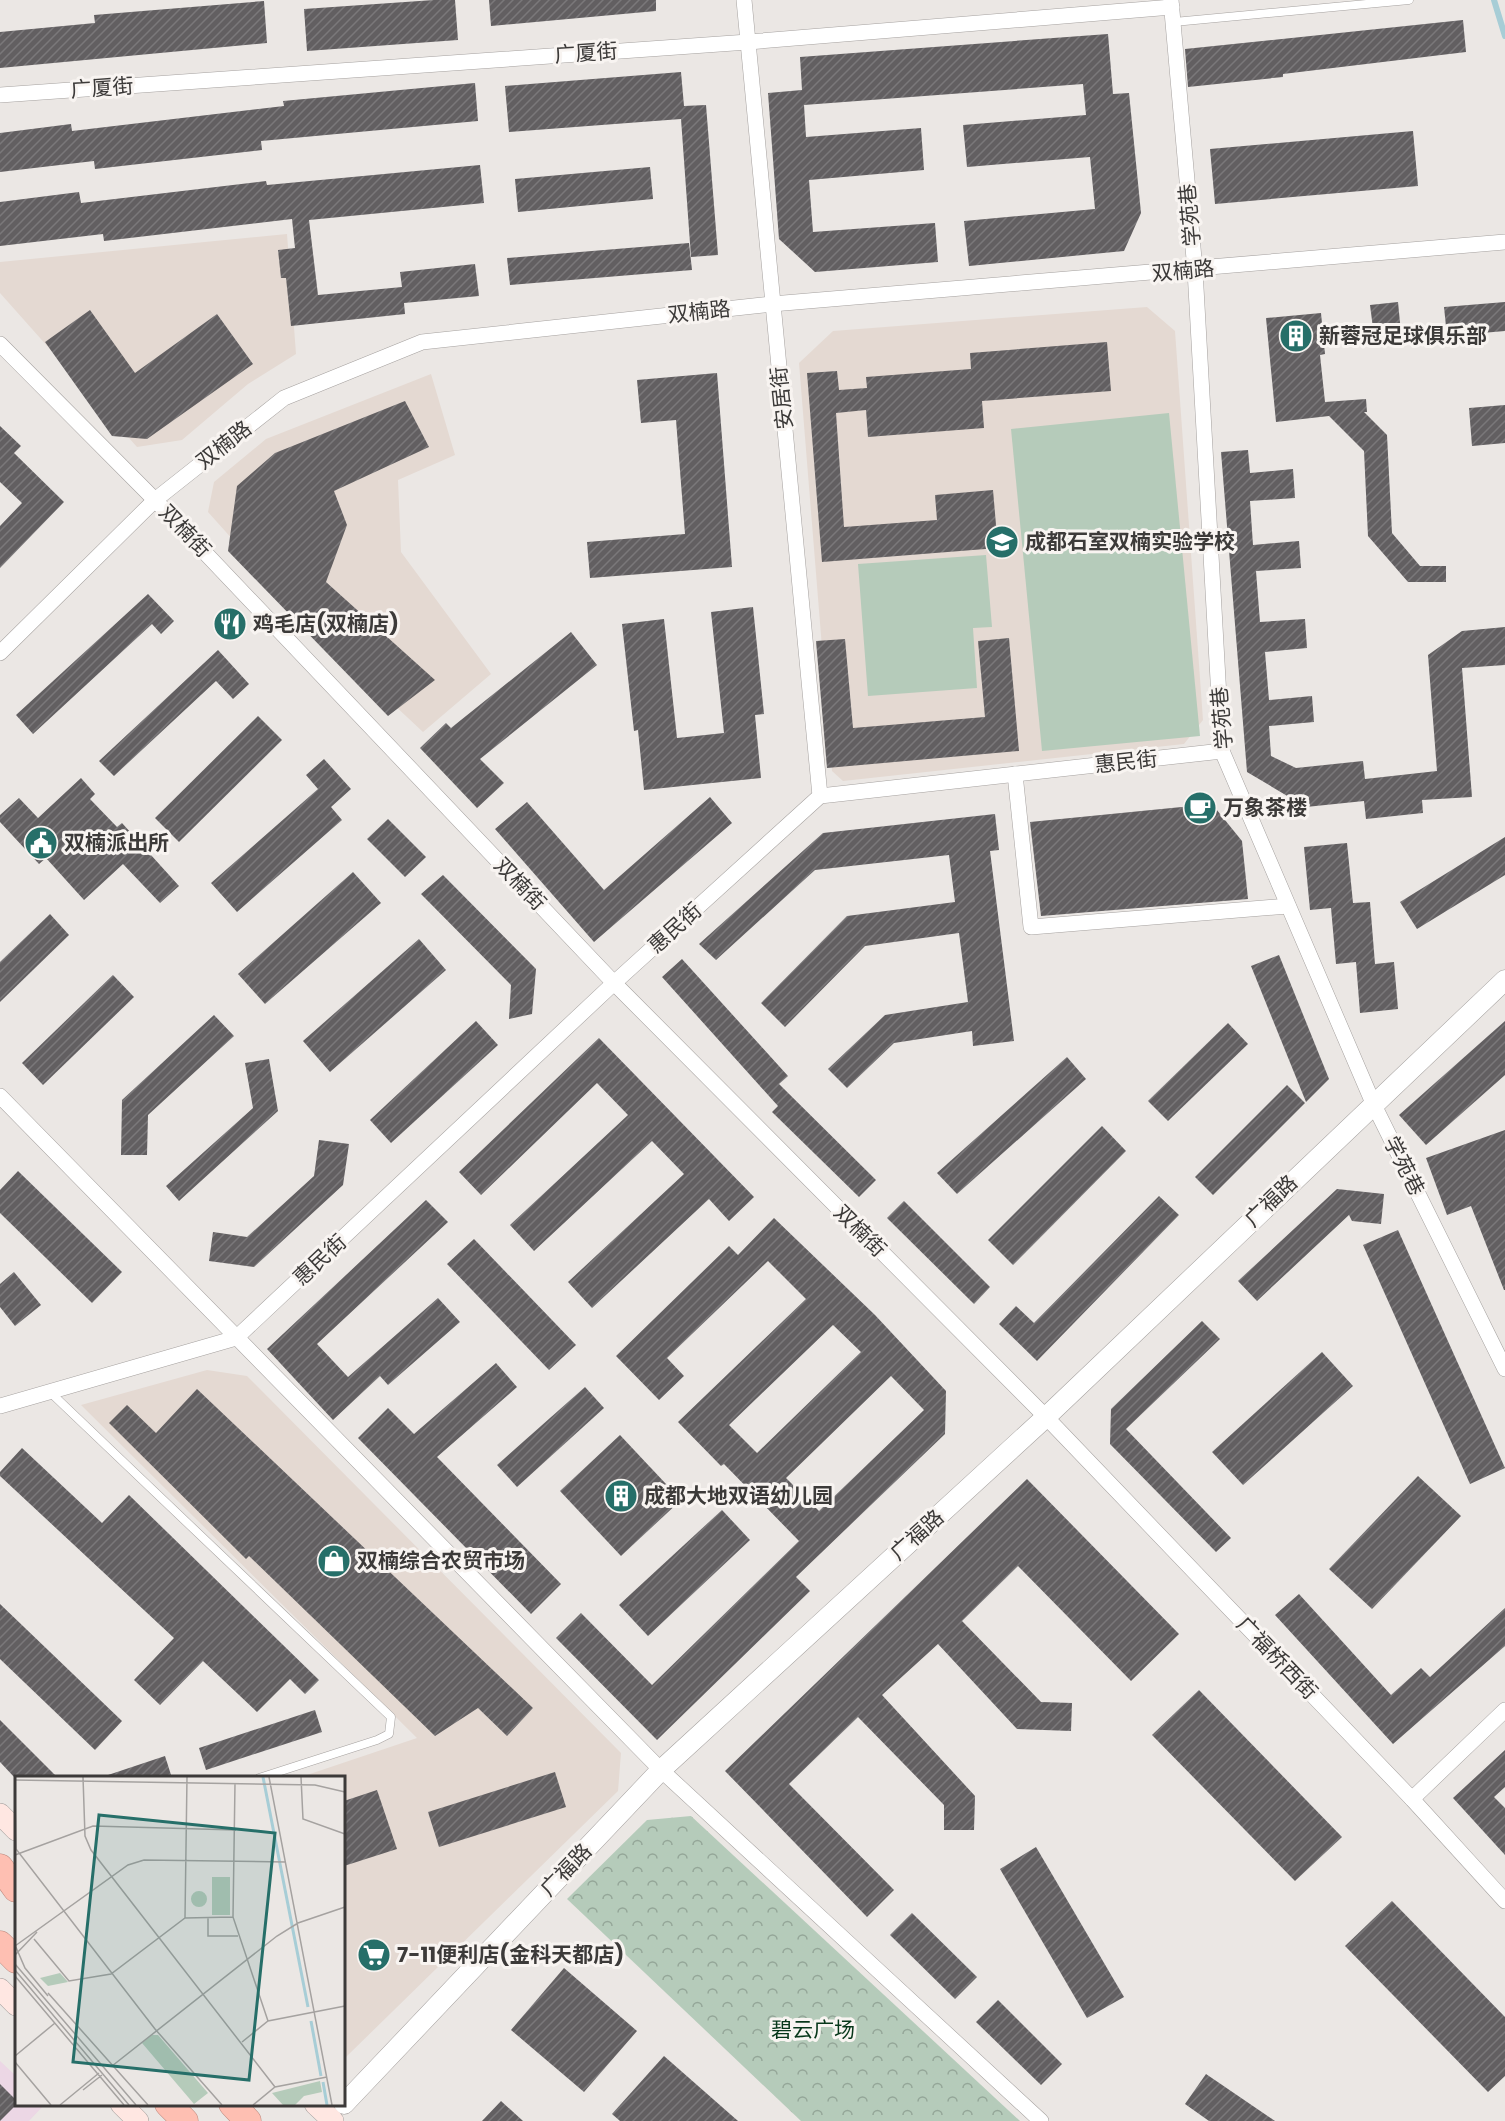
<svg xmlns="http://www.w3.org/2000/svg" width="1505" height="2121" font-family="Poppins,'Noto Sans SC',sans-serif">
  <style>
    .built { fill: #e4d9d2 }
    .medical { fill: #ecd7e5 }
    .park { fill: url(#park-crowns) }
    .pitch { fill: #b5cbba }
    .lines { fill: none; stroke-linecap: round; stroke-linejoin: round }
    .stream { stroke: #a7cdd6; stroke-width: 6 }
    .building { fill: url(#building-hatch); fill-rule: evenodd }
    .service-casing { stroke: #a5a19f; stroke-width: 9 }
    .minor-casing { stroke: #a5a19f; stroke-width: 16 }
    .tertiary-casing { stroke: #a5a19f; stroke-width: 21 }
    .secondary-casing { stroke: #a5a19f; stroke-width: 22 }
    .trunk-casing { stroke: #ba867b; stroke-width: 27 }
    .service { stroke: #fff; stroke-width: 8 }
    .minor { stroke: #fff; stroke-width: 15 }
    .tertiary { stroke: #fff; stroke-width: 20 }
    .secondary { stroke: #ffe7e2; stroke-width: 21 }
    .trunk { stroke: #febfb2; stroke-width: 26 }
    .labels { text-anchor: middle; stroke-width: 6; stroke-linejoin: round; paint-order: stroke }
    .street-label { font-size: 21px; fill: #3c3a39; stroke: #f8f4f1 }
    .poi-label { font-size: 21px; font-weight: bold; fill: #3c3a39; stroke: #f8f4f1; text-anchor: start }
    .park-label { font-size: 21px; fill: #07371a; stroke: #f8f4f1 }
    .inset-river { fill: none; stroke: #a7cdd6; stroke-width: 3 }
    .inset-road { fill: none; stroke: #a5a2a0; stroke-width: 1.5 }
    .view { fill: #266f69; fill-opacity: 0.15; stroke: #266f69; stroke-width: 3 }
    .inset-edge { fill: none; stroke: #3c3a39; stroke-width: 3 }
  </style>
  <defs>
    <pattern id="park-crowns" width="20" height="18" patternUnits="userSpaceOnUse" patternTransform="scale(1.5)"><rect width="20" height="18" fill="#b5cbba"/><path d="M2 6a3 3 0 1 1 6 0M12 15a3 3 0 1 1 6 0" fill="none" stroke="#94a698"/></pattern>
    <pattern id="building-hatch" width="6" height="6" patternUnits="userSpaceOnUse" patternTransform="scale(1.5)"><rect width="6" height="6" fill="#625f61"/><path d="M-1 1l2-2M0 6l6-6M5 7l2-2" fill="none" stroke="#7a787a"/></pattern>
  </defs>
  <rect width="100%" height="100%" fill="#ebe7e4"/>
  <g class="built">
    <path d="M287,234l9,120 -48,30 -66,56 -45,7 -137,-154v-31z"/>
    <path d="M1147,307l28,24 28,389 -19,24 -341,37 -11,-10 -33,-408 34,-32z"/>
    <path d="M431,374l24,81 -57,25 3,72 90,122 -68,58 -110,-103 -105,-117 6,-30 52,-43z"/>
    <path d="M207,1370l40,6 374,377 -3,38 -272,266h-2v-279l-43,-1 116,-39 -336,-333z"/>
  </g>
  <path class="medical" d="M0,2061l16,15v28l28,1 -15,16h-29z"/>
  <path class="park" d="M691,1816l329,305h-219l-234,-222 80,-79z"/>
  <g class="pitch">
    <path d="M1169,413l31,323 -158,15 -31,-322z"/>
    <path d="M986,555l6,72 -19,1 4,60 -109,8 -10,-132z"/>
  </g>
  <g class="lines">
    <path class="stream" d="M1494,0l11,36"/>
  </g>
  <g class="building">
    <path d="M434,0h21l3,40 -151,11 -3,-42z"/>
    <path d="M489,0h167v11l-165,15z"/>
    <path d="M264,1l3,42 -267,25v-36l95,-9 -1,-8z"/>
    <path d="M1463,20l3,32 -183,22v3l-95,10 -3,-38z"/>
    <path d="M1108,34l5,60 16,-1 12,120 -17,38 -155,15 -5,-45 131,-12 -5,-52 -123,10 -4,-42 123,-10 -3,-31 -279,21 2,32 115,-9 3,42 -115,10 4,52 122,-9 3,39 -123,10 -36,-33 -11,-146 34,-3 -2,-33z"/>
    <path d="M681,72l3,34 22,-1 12,150 -27,2 -10,-138 -172,13 -4,-46z"/>
    <path d="M475,83l3,38 -217,20 1,9 -167,19 -1,-8 -94,11v-39l71,-9 1,7 212,-25 -1,-5z"/>
    <path d="M1413,131l5,55 -203,18 -5,-55z"/>
    <path d="M480,165l4,38 -175,17 9,75 84,-8 -2,-15 75,-8 4,32 -75,7 1,11 -114,12 -5,-48h-5l-3,-28 17,-2 -3,-29 -188,22 -1,-7 -103,12v-44l79,-10 2,11 185,-22 1,4z"/>
    <path d="M650,167l3,32 -135,13 -3,-33z"/>
    <path d="M689,243l3,27 -182,15 -3,-27z"/>
    <path d="M1398,302l3,31 -27,3 -4,-31z"/>
    <path d="M1505,302v29l-58,5 -3,-29z"/>
    <path d="M90,310l45,63 82,-59 36,50 -106,75 -35,-3 -67,-94z"/>
    <path d="M1321,313l4,41 -5,1 5,47 41,-3 1,13h-3l23,23 5,98 28,33h26v16h-38l-40,-46 -4,-85 -35,-35 -53,6 -10,-104z"/>
    <path d="M1107,342l4,49 -129,10 2,27 -116,9 -2,-27 -30,3 8,114 93,-7 -2,-25 58,-5 5,58 -176,14 -15,-189 30,-2 2,19 28,-2 -1,-11 105,-8 -1,-16z"/>
    <path d="M717,373l15,194 -142,11 -3,-36 98,-8 -9,-114 -35,3 -4,-43z"/>
    <path d="M405,401l24,46 -95,44 13,34 -21,57 109,98 -47,36 -160,-165 9,-65 38,-33z"/>
    <path d="M1505,405v38l-33,3 -3,-38z"/>
    <path d="M0,426l21,20 -7,7 50,49 -64,66v-42l22,-23 -22,-21z"/>
    <path d="M1248,450l2,23 43,-4 2,29 -45,3 3,44 46,-4 2,27 -45,3 4,51 45,-3 2,29 -42,4 4,48 43,-4 2,26 -45,4 2,30 25,12 67,-7 2,18 72,-8 -9,-116 34,-24 43,-4v38l-43,3 10,129 -50,3 1,13 -57,6 -2,-18 -58,6 -59,-35 -26,-320z"/>
    <path d="M148,594l26,27 -13,13 -9,-10 -119,110 -17,-19z"/>
    <path d="M753,607l11,107 -9,1 6,63 -117,12 -6,-60 -4,1 -12,-107 42,-5 13,119 47,-5 -13,-121z"/>
    <path d="M571,632l26,33 -117,94 24,24 -27,25 -57,-60 26,-25 5,5z"/>
    <path d="M1009,638l10,113 -192,17 -11,-127 29,-2 8,89 132,-11 -7,-76z"/>
    <path d="M218,650l31,34 -16,15 -17,-18 -102,95 -15,-15z"/>
    <path d="M258,716l24,24 -103,102 -24,-24z"/>
    <path d="M324,759l27,30 -20,18 11,13 -105,92 -26,-29 107,-94 -12,-14z"/>
    <path d="M81,778l14,16 -5,5 27,28 5,-4 57,63 -19,17 -37,-39 -39,36 -38,-42 -7,6 -39,-42v-7l19,-17 19,20z"/>
    <path d="M710,797l22,26 -138,119 -99,-113 32,-27 77,88z"/>
    <path d="M1212,804l30,37 6,58 -207,17 -11,-94z"/>
    <path d="M995,814l4,36 -9,1 24,190 -41,5 -1,-15 -78,12 -47,45 -19,-19 57,-54 83,-13 -9,-69 -94,13 -80,81 -24,-24 86,-87 108,-14 -6,-47 -134,15 -99,90 -17,-16 124,-111z"/>
    <path d="M388,819l38,38 -21,20 -38,-38z"/>
    <path d="M1505,837v38l-88,54 -17,-27z"/>
    <path d="M1347,843l6,60 17,-1 5,62 19,-2 4,47 -38,4 -4,-51 -20,2 -5,-56 -21,2 -6,-63z"/>
    <path d="M353,872l28,31 -116,101 -27,-30z"/>
    <path d="M443,875l93,94 -4,45 -23,5 2,-34 -90,-91z"/>
    <path d="M50,914l19,21 -69,67v-40z"/>
    <path d="M419,939l27,31 -116,102 -27,-31z"/>
    <path d="M1279,955l50,124 -23,23 -55,-136z"/>
    <path d="M682,959l106,117 -9,8 97,96 -17,17 -87,-85 6,-6 -116,-129z"/>
    <path d="M113,975l21,22 -91,88 -21,-22z"/>
    <path d="M214,1015l20,21 -86,79 -1,40h-26l1,-55z"/>
    <path d="M476,1021l22,24 -107,98 -21,-23z"/>
    <path d="M1505,1021v54l-79,70 -27,-30z"/>
    <path d="M1228,1023l20,21 -80,77 -20,-20z"/>
    <path d="M599,1038l155,159 -25,24 -20,-22 -117,109 -24,-26 116,-108 -32,-33 -118,110 -24,-26 118,-110 -31,-32 -116,112 -22,-23z"/>
    <path d="M1067,1057l19,22 -129,115 -20,-21z"/>
    <path d="M269,1059l9,52 -99,90 -13,-15 87,-78 -8,-45z"/>
    <path d="M1287,1085l18,18 -92,92 -18,-18z"/>
    <path d="M1102,1126l24,25 -113,114 -25,-25z"/>
    <path d="M1505,1130v160h-1l-33,-84 -24,9 -21,-57z"/>
    <path d="M319,1140l30,4 -6,41 -89,82 -45,-6 4,-29 34,5 67,-61z"/>
    <path d="M18,1171l104,101 -30,31 -92,-90v-23z"/>
    <path d="M1337,1189l47,5 -3,30 -29,-3 -3,-6 -92,86 -19,-20z"/>
    <path d="M1159,1196l20,19 -142,146 -38,-37 17,-18 18,17z"/>
    <path d="M426,1200l22,22 -131,122 31,33 90,-79 22,24 -72,63 -8,-9 -47,44 -66,-71z"/>
    <path d="M904,1201l86,86 -16,17 -87,-86z"/>
    <path d="M774,1218l101,97 71,76 -1,43 -149,143 14,14 -153,149 -101,-102 25,-25 71,72 147,-144 -75,-77 -3,2 -43,-44 128,-123 -38,-38 -101,97 17,18 -25,24 -43,-44 113,-110 9,9zM833,1325l28,27 -104,101 -28,-28zM891,1376l33,34 -105,101 -33,-33z"/>
    <path d="M1398,1230l107,238 -35,16 -107,-239z"/>
    <path d="M474,1239l102,106 -27,25 -102,-106z"/>
    <path d="M14,1272l27,33 -26,21 -15,-19v-23z"/>
    <path d="M1202,1321l18,18 -94,90 105,109 -15,14 -106,-108 1,-35z"/>
    <path d="M1322,1352l31,34 -110,99 -31,-33z"/>
    <path d="M496,1363l21,24 -80,70 124,127 -30,30 -173,-176 30,-30 26,26z"/>
    <path d="M585,1387l19,21 -87,79 -20,-22z"/>
    <path d="M197,1389l336,319 -26,28 -29,-28 -43,28 -186,-180 -3,3 -137,-136 18,-18 29,28z"/>
    <path d="M620,1435l61,65 -60,56 -61,-65z"/>
    <path d="M22,1448l80,75 27,-28 190,185 -14,14 -15,-15 -33,33 -54,-51 -43,44 -26,-25 40,-42 -174,-162v-4z"/>
    <path d="M1418,1476l43,40 -89,93 -43,-40z"/>
    <path d="M1027,1479l152,155 -48,47 -113,-115 -56,55 79,81 31,1 -1,28 -54,-2 -79,-85 -56,51 93,101 -1,34h-30v-25l-86,-88 -69,67 105,106 -27,27 -142,-146z"/>
    <path d="M722,1510l28,30 -102,96 -29,-31z"/>
    <path d="M1299,1594l92,101 30,-27 9,9 75,-69v38l-112,98 -118,-129z"/>
    <path d="M0,1604l122,117 -27,29 -95,-91z"/>
    <path d="M1199,1690l143,147 -47,44 -143,-146z"/>
    <path d="M315,1710l7,22 -116,38 -7,-22z"/>
    <path d="M0,1720l58,58h-43l-15,-16z"/>
    <path d="M1505,1750v37l-11,10 11,11v47l-52,-57z"/>
    <path d="M165,1756l7,22h-64v-3z"/>
    <path d="M555,1772l11,35 -127,40 -11,-35z"/>
    <path d="M377,1790l20,59 -53,17v-65z"/>
    <path d="M1036,1847l88,150 -37,21 -87,-149z"/>
    <path d="M1392,1901l113,116v59l-17,16 -143,-146z"/>
    <path d="M912,1913l65,64 -22,22 -65,-64z"/>
    <path d="M564,1968l73,63 -53,61 -73,-62z"/>
    <path d="M998,2000l64,64 -21,21 -65,-63z"/>
    <path d="M664,2056l74,65h-118l-8,-7z"/>
    <path d="M1206,2074l69,47h-66l-24,-17z"/>
    <path d="M0,2084l16,16 1,4 -17,17z"/>
    <path d="M501,2101l22,20h-41z"/>
  </g>
  <g class="lines">
    <g class="service-casing">
      <g id="service">
        <path d="M1174,22l235,-22"/>
        <path d="M50,1392l341,325 -2,17 -12,6 -118,38"/>
      </g>
    </g>
    <g class="minor-casing">
      <g id="minor">
        <path d="M744,0l76,796"/>
        <path d="M1171,0l24,270 27,481 151,352 132,266"/>
        <path d="M0,95l748,-53 424,-35"/>
        <path d="M0,344l155,156 459,483 432,434 366,382 93,102"/>
        <path d="M0,653l155,-153 129,-102 138,-56 350,-38 733,-62"/>
        <path d="M1015,774l16,153 257,-21"/>
        <path d="M0,1096l661,674 380,351"/>
        <path d="M0,1406l236,-68 378,-355 206,-187 402,-45"/>
        <path d="M1412,1799l93,-89"/>
      </g>
    </g>
    <g class="tertiary-casing">
      <path id="tertiary" d="M344,2104l317,-334 385,-353 459,-437"/>
    </g>
    <g class="secondary-casing">
      <g id="secondary">
        <path d="M0,1814l16,16"/>
        <path d="M0,1989l16,16"/>
        <path d="M121,2104l17,17"/>
        <path d="M315,2104l18,17"/>
      </g>
    </g>
    <g class="trunk-casing">
      <g id="trunk">
        <path d="M0,1867l16,22"/>
        <path d="M0,1944l16,16"/>
        <path d="M168,2104l17,17"/>
        <path d="M232,2104l16,17"/>
      </g>
    </g>
    <use href="#service" class="service"/>
    <use href="#minor" class="minor"/>
    <use href="#tertiary" class="tertiary"/>
    <use href="#secondary" class="secondary"/>
    <use href="#trunk" class="trunk"/>
  </g>
  <defs>
    <g id="building-disc" transform="scale(1.725)"><circle r="9.5" fill="#266f69" stroke="#f8f4f1"/><path d="M-4-6H4V6H1V3H-1V6H-4ZM-2.5-4.3h1.7v1.8h-1.7ZM.8-4.3h1.7v1.8H.8ZM-2.5-1h1.7V.8h-1.7ZM.8-1h1.7V.8H.8Z" fill="#fff"/></g>
    <g id="school-disc" transform="scale(1.725)"><circle r="9.5" fill="#266f69" stroke="#f8f4f1"/><path d="M0-5L7-2L0 1L-7-2ZM-4 1L0 2.5L4 1V4Q0 6-4 4Z" fill="#fff"/></g>
    <g id="restaurant-disc" transform="scale(1.725)"><circle r="9.5" fill="#266f69" stroke="#f8f4f1"/><path d="M-5-6h1v4h1v-4h1v4h1v-4h1v5L-1.5 .5V6h-2V.5L-5-1ZM5-6V6H3V1.5H1.5Q1.5-4 5-6Z" fill="#fff"/></g>
    <g id="cafe-disc" transform="scale(1.725)"><circle r="9.5" fill="#266f69" stroke="#f8f4f1"/><path d="M-5.5-4.5H6V0H3Q3 3.5 0 3.5H-2.5Q-5.5 3.5-5.5 0ZM3-3.2v2h1.7v-2ZM-6 4.5H4V6H-6Z" fill="#fff"/></g>
    <g id="civic-disc" transform="scale(1.725)"><circle r="9.5" fill="#266f69" stroke="#f8f4f1"/><path d="M-.6-6.5H3V-4.5H.6V-3L4-1V1h2V6H-6V1h2V-1L-.6-3ZM-1.2 2.5V6h2.4V2.5Z" fill="#fff"/></g>
    <g id="shop-disc" transform="scale(1.725)"><circle r="9.5" fill="#266f69" stroke="#f8f4f1"/><path d="M-5-2.5h2.3a2.7 3.5 0 0 1 5.4 0H5L5.5 6h-11ZM-1.5-2.5h3a1.5 2.3 0 0 0-3 0Z" fill="#fff"/></g>
    <g id="supermarket-disc" transform="scale(1.725)"><circle r="9.5" fill="#266f69" stroke="#f8f4f1"/><path d="M-6-5.5h2.5l.6 2H6L4.5 2H-2.5L-4.4-4H-6ZM-1.5 3.2a1.3 1.3 0 1 0 .1 0ZM3 3.2a1.3 1.3 0 1 0 .1 0Z" fill="#fff"/></g>
  </defs>
  <g fill-rule="evenodd">
    <use href="#building-disc" x="1296" y="336"/>
    <use href="#school-disc" x="1002" y="542"/>
    <use href="#restaurant-disc" x="230" y="624"/>
    <use href="#cafe-disc" x="1200" y="808"/>
    <use href="#civic-disc" x="41" y="843"/>
    <use href="#building-disc" x="621" y="1496"/>
    <use href="#shop-disc" x="334" y="1561"/>
    <use href="#supermarket-disc" x="374" y="1955"/>
  </g>
  <g class="labels">
    <g class="street-label">
      <text transform="translate(586 53) rotate(-4)" y="7">广厦街</text>
      <text transform="translate(102 88) rotate(-4)" y="7">广厦街</text>
      <text transform="translate(1190 215) rotate(-95)" y="7">学苑巷</text>
      <text transform="translate(1183 271) rotate(-5)" y="7">双楠路</text>
      <text transform="translate(699 312) rotate(-6)" y="7">双楠路</text>
      <text transform="translate(782 398) rotate(-96)" y="7">安居街</text>
      <text transform="translate(224 445) rotate(-38)" y="7">双楠路</text>
      <text transform="translate(185 531) rotate(46)" y="7">双楠街</text>
      <text transform="translate(1222 718) rotate(-95)" y="7">学苑巷</text>
      <text transform="translate(1126 762) rotate(-6)" y="7">惠民街</text>
      <text transform="translate(520 884) rotate(46)" y="7">双楠街</text>
      <text transform="translate(675 928) rotate(-42)" y="7">惠民街</text>
      <text transform="translate(1404 1166) rotate(63)" y="7">学苑巷</text>
      <text transform="translate(1271 1201) rotate(-44)" y="7">广福路</text>
      <text transform="translate(860 1231) rotate(45)" y="7">双楠街</text>
      <text transform="translate(320 1260) rotate(-43)" y="7">惠民街</text>
      <text transform="translate(917 1535) rotate(-42)" y="7">广福路</text>
      <text transform="translate(1277 1658) rotate(46)" y="7">广福桥西街</text>
      <text transform="translate(566 1870) rotate(-46)" y="7">广福路</text>
    </g>
    <g class="poi-label">
      <text x="1319" y="343">新蓉冠足球俱乐部</text>
      <text x="1025" y="549">成都石室双楠实验学校</text>
      <text x="253" y="631">鸡毛店(双楠店)</text>
      <text x="1223" y="815">万象茶楼</text>
      <text x="64" y="850">双楠派出所</text>
      <text x="644" y="1503">成都大地双语幼儿园</text>
      <text x="357" y="1568">双楠综合农贸市场</text>
      <text x="397" y="1962">7-11便利店(金科天都店)</text>
    </g>
    <g class="park-label">
      <text x="813" y="2037">碧云广场</text>
    </g>
  </g>
  <g transform="translate(15 1776)">
    <rect width="330" height="330" fill="#ebe7e4"/>
    <path d="M45,197l8,9 -20,4 -8,-8zM137,259h6l50,58 -14,11 -52,-61zM305,305l2,11 -18,4 -9,9h-12l-11,-12z" fill="#b5cbba"/>
    <path d="M197,101h18v38h-18zM176 123a8 8 0 1 1 16 0a8 8 0 1 1-16 0Z" fill="#b5cbba"/>
    <path class="inset-river" d="M248,1l45,230M296,245l10,55M308,306l4,23"/>
    <path class="inset-road" d="M68,1l2,59 6,14 184,237M254,1l63,328M286,1l2,42 42,15M0,4l300,5 30,7M220,7l-2,134 35,104M0,14l1,59 139,180 67,76M0,79l78,-29 143,4M170,142l2,-141M193,142v18h30M19,163l35,42 42,-7 74,-56 48,-1M0,169l10,23 23,28M0,170l113,-81 16,-5 142,2M0,179l22,-23M0,188l121,141M0,194l114,135M0,200l109,129M33,217l100,112M227,266l26,-21 77,-15M0,280l40,-33M0,286l36,43M97,290l165,-130 21,-13 47,-16M68,314l19,-15M45,329l39,-32M238,329l22,-18 52,-10"/>
    <path class="view" d="M84,39l176,18 -26,247 -176,-18z"/>
    <rect width="330" height="330" class="inset-edge"/>
  </g>
</svg>
